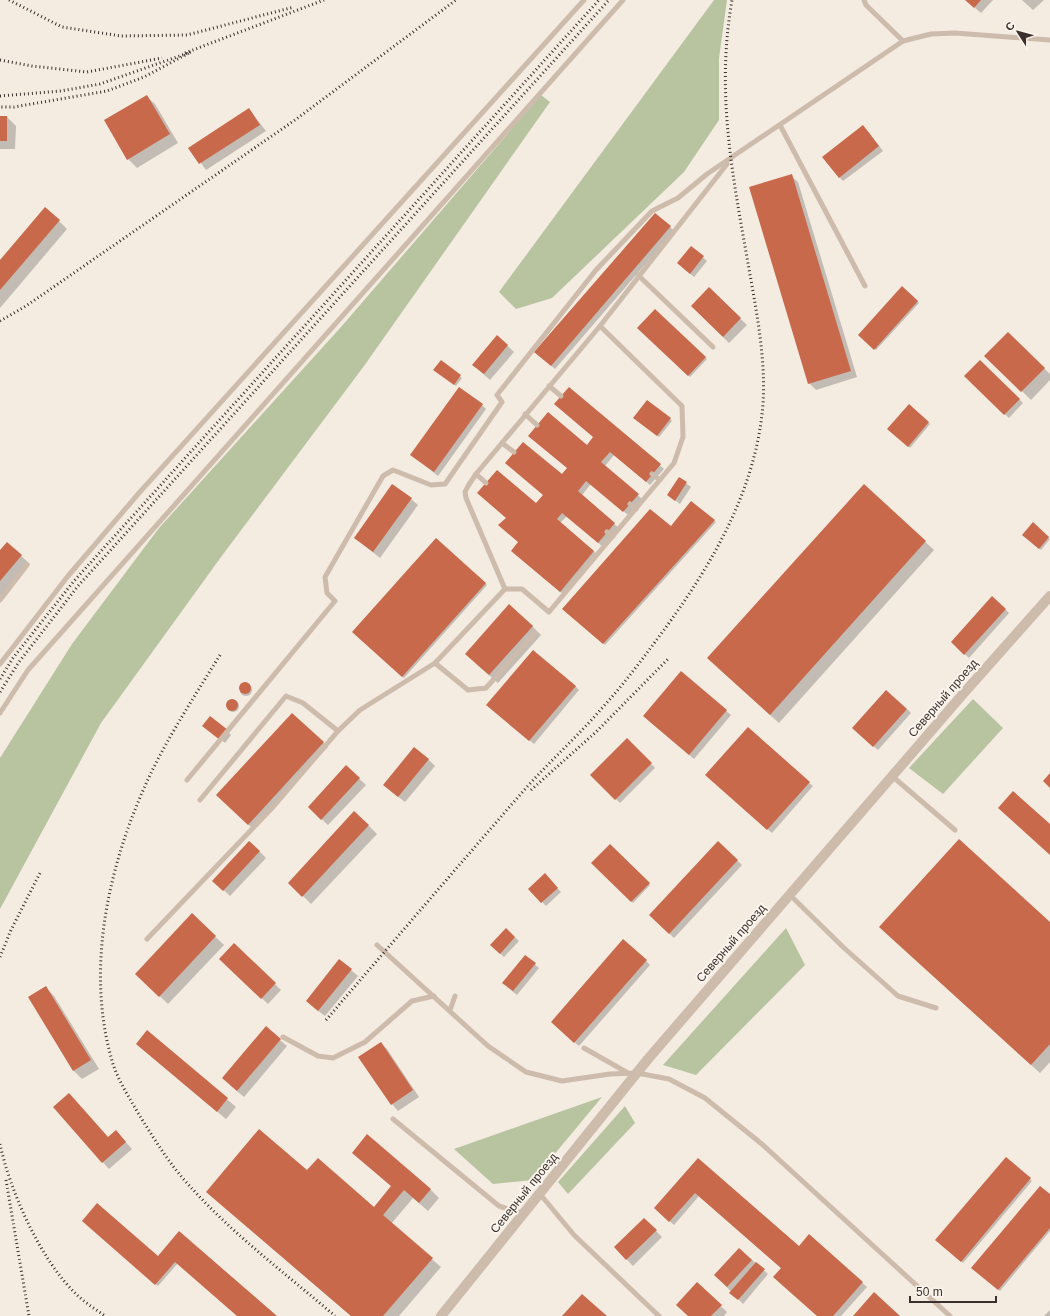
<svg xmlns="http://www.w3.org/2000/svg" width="1050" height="1316" font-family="Helvetica,sans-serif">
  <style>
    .green { fill: #b8c4a0 }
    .shadow { fill: #0003 }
    .building { fill: #c8694b }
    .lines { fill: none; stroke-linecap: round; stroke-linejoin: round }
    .lane { stroke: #cdbbac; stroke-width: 5 }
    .street { stroke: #cdbbac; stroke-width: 10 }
    .rail { stroke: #3b302b; stroke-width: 3; stroke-dasharray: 1 3; stroke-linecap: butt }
    .labels { text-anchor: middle; stroke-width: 4; stroke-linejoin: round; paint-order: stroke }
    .street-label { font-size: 12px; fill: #3b302b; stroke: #fbf5ee }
  </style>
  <rect width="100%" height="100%" fill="#f4ebe1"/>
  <g class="green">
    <path d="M714,0h13l-8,58v62l-35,52 -132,126 -36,11 -17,-17z"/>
    <path d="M541,95l9,7 -186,264 -143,191 -120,166 -101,186v-151l72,-114 87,-116 182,-201z"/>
    <path d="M973,699l30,29 -60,66 -34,-26z"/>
    <path d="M786,928l19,37 -109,110 -33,-10z"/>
    <path d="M602,1097l-69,83 -40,4 -39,-35z"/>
    <path d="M625,1106l10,17 -67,71 -10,-12z"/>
  </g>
  <g class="shadow">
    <path d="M966,0h27l-12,13z"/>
    <path d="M1022,0h22l-11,10z"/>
    <path d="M146,96l9,8 23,39 -41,25 -9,-9z"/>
    <path d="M249,109l17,22 -60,39 -16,-22z"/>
    <path d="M0,117h7l9,9 -1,23h-15z"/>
    <path d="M867,130l16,21 -40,30 -4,-4z"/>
    <path d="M791,176l7,6 59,195 -41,13 -7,-7z"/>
    <path d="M59,221l8,8 -67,79v-47z"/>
    <path d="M670,227l4,4 -119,138 -15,-13z"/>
    <path d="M691,247l16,14 -13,16 -12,-10z"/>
    <path d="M902,288l17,15 -43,47 -17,-15z"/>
    <path d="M709,289l38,36 -18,18 -37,-37z"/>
    <path d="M655,310l52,49 -17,18 -52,-49z"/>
    <path d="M1008,333l42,41v6l-19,20 -45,-44z"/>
    <path d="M497,336l17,16 -24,28 -17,-15z"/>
    <path d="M980,361l43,42 -14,15 -44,-42z"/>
    <path d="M441,362l21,16 -6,8 -20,-15z"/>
    <path d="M569,388l95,81 -14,16 -36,-30 -9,11 37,33 -14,16 -37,-31 -10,12 38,32 -16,19 -36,-31 -7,7 38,32 -34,40 -47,-40 2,-13 -12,-24 29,-14 58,-66z"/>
    <path d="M482,405l4,4 -48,67 -27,-21z"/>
    <path d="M909,405l21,19 -20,24 -22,-19z"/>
    <path d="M636,419h34l2,2 -13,16z"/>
    <path d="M679,478l12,9 -11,17 -12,-9z"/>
    <path d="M864,486l70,64 -155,173 -62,-56z"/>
    <path d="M411,499l7,6 -38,53 -25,-20z"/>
    <path d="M714,521l2,1 -111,123 -42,-36 108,-82z"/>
    <path d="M1033,524l17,15 -9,11 -18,-15z"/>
    <path d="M436,540l51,45 -83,93 -51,-46z"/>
    <path d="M7,543l23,21 -30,36v-48z"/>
    <path d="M1005,609l4,4 -40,45 -13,-12z"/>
    <path d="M532,626l9,9 -43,48 -23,-20z"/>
    <path d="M681,672l50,43 -37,44 -46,-39z"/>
    <circle cx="246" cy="690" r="6"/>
    <path d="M575,686l4,4 -45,54 -42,-35z"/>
    <circle cx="233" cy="706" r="6"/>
    <path d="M907,709l4,4 -33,37 -21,-18z"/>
    <path d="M292,714l36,33 -76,81 -35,-33z"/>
    <path d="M208,729l19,2 4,4 -6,8z"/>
    <path d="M627,739l28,29 -35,35 -29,-28z"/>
    <path d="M428,759l7,7 -30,36 -14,-11z"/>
    <path d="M346,767l20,18 -38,40 -13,-12z"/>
    <path d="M711,779l98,4 4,3 -41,47z"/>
    <path d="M368,825l9,9 -66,70 -13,-13z"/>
    <path d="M250,842l16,16 -36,38 -16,-15z"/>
    <path d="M718,843l24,22 -68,73 -24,-23z"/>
    <path d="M610,845l40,40 -17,18 -41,-40z"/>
    <path d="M549,879l12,13 -15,14 -16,-17z"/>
    <path d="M192,915l32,30 -56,59 -23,-22z"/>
    <path d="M1050,924v138l-10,11 -151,-137z"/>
    <path d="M506,929l13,12 -15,16 -13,-12z"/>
    <path d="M234,944l47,46 -13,14 -48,-45z"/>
    <path d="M525,956l14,12 -22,27 -10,-8z"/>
    <path d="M340,961l18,15 -33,40 -12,-9z"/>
    <path d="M646,961l4,4 -71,81 -23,-20z"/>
    <path d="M45,987l9,9 45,73 -17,10 -8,-8 -45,-74z"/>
    <path d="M266,1028l21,18 -43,51 -14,-12z"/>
    <path d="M148,1032l88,75 -10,12 -80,-67z"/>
    <path d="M381,1043l6,6 32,48 -21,14 -6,-7 -32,-47z"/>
    <path d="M54,1107l54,31h14l10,11 -23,20z"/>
    <path d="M353,1152l77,37 9,9 -11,13 -15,-13 -22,26 50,43 -42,49h-48l-135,-116 91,-29 67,37 18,-21z"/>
    <path d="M1006,1158l26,23 -69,82 -27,-23z"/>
    <path d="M698,1159l101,89 10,-12 58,51 -26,29h-23l-36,-47 -83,-73 -25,29 -15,-13z"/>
    <path d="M1050,1196v35l-50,60 -27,-23z"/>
    <path d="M644,1219l18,18 -29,29 -18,-19z"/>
    <path d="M83,1221l75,36 21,-24 96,83h-36l-61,-53 -20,23z"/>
    <path d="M740,1249l28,25 -25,30 -28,-29z"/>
    <path d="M697,1284l30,28 -3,4h-35z"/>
    <path d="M1050,1310v6h-6z"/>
  </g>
  <g class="building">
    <path d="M965,0h16l-7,8z"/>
    <path d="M147,95l23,39 -43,26 -23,-40z"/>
    <path d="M249,108l11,17 -61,39 -11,-16z"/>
    <rect x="0" y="116" width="7" height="25"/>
    <path d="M863,125l16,21 -40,32 -17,-21z"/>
    <path d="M792,174l59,197 -43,13 -59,-197z"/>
    <path d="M45,207l15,13 -60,70v-30z"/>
    <path d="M655,213l16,13 -120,140 -17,-14z"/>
    <path d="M691,246l13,10 -14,18 -13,-11z"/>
    <path d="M902,286l16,15 -44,49 -16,-15z"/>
    <path d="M709,287l32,31 -18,19 -32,-31z"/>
    <path d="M655,309l51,48 -18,19 -51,-48z"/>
    <path d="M1008,332l37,36 -24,24 -37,-36z"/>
    <path d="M497,335l11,10 -24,29 -12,-9z"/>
    <path d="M441,360l20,15 -7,10 -21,-15z"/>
    <path d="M980,360l40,39 -16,16 -40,-39z"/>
    <path d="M459,387l24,17 -49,68 -24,-17z"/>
    <path d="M569,387l92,77 -15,18 -36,-30 -9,10 38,32 -16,18 -37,-31 -8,10 37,32 -17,20 -36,-30 -5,6 37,32 -34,41 -49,-41 7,-9 -20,-17 8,-7 -29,-25 20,-23 39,33 7,-8 -38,-32 18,-21 39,32 5,-6 -39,-32 20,-24 39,33 6,-8 -39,-33z"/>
    <path d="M647,400l24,18 -14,18 -24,-18z"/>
    <path d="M909,404l20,18 -21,25 -21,-18z"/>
    <path d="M679,477l8,5 -12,19 -8,-6z"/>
    <path d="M392,484l20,14 -39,54 -19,-14z"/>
    <path d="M864,484l62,57 -156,174 -63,-57z"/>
    <path d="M691,501l24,19 -112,124 -41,-35 88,-100 21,17z"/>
    <path d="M1033,522l16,15 -10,12 -17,-14z"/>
    <path d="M436,538l50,45 -84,94 -50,-45z"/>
    <path d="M7,542l15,13 -22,26v-31z"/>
    <path d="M992,596l14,13 -42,46 -13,-13z"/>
    <path d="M509,604l24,22 -44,49 -24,-21z"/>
    <path d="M533,650l43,36 -47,55 -43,-36z"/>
    <path d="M681,671l46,39 -38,45 -46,-39z"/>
    <circle cx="245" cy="688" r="6"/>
    <path d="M886,690l21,19 -34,38 -21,-19z"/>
    <circle cx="232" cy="705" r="6"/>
    <path d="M292,713l32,29 -76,83 -32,-30z"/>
    <path d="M210,716l18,14 -8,10 -18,-14z"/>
    <path d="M748,727l62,55 -43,48 -62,-55z"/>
    <path d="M627,738l25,25 -37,37 -25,-25z"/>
    <path d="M414,747l15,12 -31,38 -15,-12z"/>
    <path d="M346,765l14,13 -39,42 -13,-13z"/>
    <path d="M1050,773v15l-7,-7z"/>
    <path d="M1013,791l37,33v31l-52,-47z"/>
    <path d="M354,811l15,14 -67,72 -14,-14z"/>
    <path d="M959,839l91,83v122l-19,21 -152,-138z"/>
    <path d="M249,841l11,10 -37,40 -11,-10z"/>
    <path d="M718,841l20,19 -69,74 -20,-19z"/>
    <path d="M610,844l40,39 -19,19 -40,-39z"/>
    <path d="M545,873l13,15 -17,15 -13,-14z"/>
    <path d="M192,913l24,23 -57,61 -24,-23z"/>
    <path d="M506,928l9,9 -15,17 -10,-9z"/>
    <path d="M623,939l24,21 -73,83 -23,-21z"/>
    <path d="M234,943l42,40 -15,16 -42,-40z"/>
    <path d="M525,955l11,8 -23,28 -11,-8z"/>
    <path d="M339,959l13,10 -34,42 -12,-10z"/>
    <path d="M46,986l45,74 -18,11 -45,-74z"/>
    <path d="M266,1026l15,13 -44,52 -15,-13z"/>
    <path d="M147,1030l81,68 -11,14 -81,-68z"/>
    <path d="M381,1042l32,48 -22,15 -33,-48z"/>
    <path d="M69,1093l39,44 8,-7 10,12 -24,21 -49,-56z"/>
    <path d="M259,1129l48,41 11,-12 56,49 17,-21 -39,-33 15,-19 64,55 -12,14 -15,-13 -21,25 50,43 -50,58h-32l-145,-124z"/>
    <path d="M1006,1157l25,21 -70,84 -26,-22z"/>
    <path d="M698,1158l101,88 10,-12 54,48 -30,34h-16l-44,-39 8,-9 -86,-75 -26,29 -15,-14z"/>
    <path d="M1040,1186l10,8v34l-52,62 -27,-22z"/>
    <path d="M97,1203l61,53 21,-25 98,85h-40l-62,-54 -20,23 -73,-64z"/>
    <path d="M644,1218l13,12 -31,30 -12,-13z"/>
    <path d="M739,1248l13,12 -25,27 -13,-12z"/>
    <path d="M756,1262l9,7 -27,31 -9,-7z"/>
    <path d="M697,1282l25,23 -11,11h-23l-12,-11z"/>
    <path d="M874,1292l26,24h-47z"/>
    <path d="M582,1294l25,22h-45z"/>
  </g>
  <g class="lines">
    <g class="lane">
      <path d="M864,0l2,5 37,36"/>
      <path d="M780,125l85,161"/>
      <path d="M638,275l75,72"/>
      <path d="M549,386l12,10"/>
      <path d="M525,414l12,11"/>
      <path d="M502,443l12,9"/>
      <path d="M476,474l10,9"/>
      <path d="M652,474l8,6"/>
      <path d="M630,504l6,5"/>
      <path d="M607,532l6,4"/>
      <path d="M505,589l-39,-91 -1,-6 3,-6 8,-12 124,-148"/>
      <path d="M0,600l27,-35"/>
      <path d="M535,633l-49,55 -18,2 -33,-27 70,-74h17l27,23 125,-149 9,-26 -1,-31 -82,-80 127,-162"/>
      <path d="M0,664l68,-88 71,-83 445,-493"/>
      <path d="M0,713l28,-43 595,-670"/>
      <path d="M892,776l63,54"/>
      <path d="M187,780l148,-179 -8,-8 -2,-16 58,-101 10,-6 38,15 14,-1 57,-82 -5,-7 99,-125 56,-59 26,-13 29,-24 196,-133 28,-7 24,-1 95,7"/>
      <path d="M200,800l86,-104 17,7 35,28"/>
      <path d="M790,895l53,52 55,49 38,12"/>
      <path d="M147,939l126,-132 65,-76 22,-21 75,-47"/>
      <path d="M377,945l111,101 38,26 36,9 48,-7 27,-1 32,6 36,19 58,47 187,171"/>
      <path d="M450,1010l5,-14"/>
      <path d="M283,1037l35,19 15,2 32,-16 47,-41 22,-5"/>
      <path d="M584,1048l44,25"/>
      <path d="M393,1119l106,87 25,8"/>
      <path d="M540,1194l34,41 85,81"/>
    </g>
    <path class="street" d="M441,1316l207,-257 315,-365 87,-98"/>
    <g class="rail">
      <path d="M9,0l53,27 59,9 66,-1 107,-28"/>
      <path d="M185,53l139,-53"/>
      <path d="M0,60l32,6 55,6 75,-14"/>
      <path d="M0,96l61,-5 39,-7 91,-32 -47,25 -37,14 -93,16h-14"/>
      <path d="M0,321l26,-15 269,-186 161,-120"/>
      <path d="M220,655c-24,39 -49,77 -69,118 -42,88 -67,196 -38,291 6,18 16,33 25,49 15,24 30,49 49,70 44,50 98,90 148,133"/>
      <path d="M0,679l13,-21 61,-77 525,-581"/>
      <path d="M0,692l19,-30 59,-76 531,-586"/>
      <path d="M531,790l65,-58 72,-73"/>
      <path d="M0,957l11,-27 30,-59"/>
      <path d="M326,1020c66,-77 133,-155 200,-232 25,-28 53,-53 77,-81 20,-22 38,-46 55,-69 52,-70 98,-146 105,-234 3,-46 -7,-95 -15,-141 -16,-90 -32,-171 -16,-263"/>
      <path d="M0,1144c10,47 40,115 76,150 8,8 19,15 29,22"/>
      <path d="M6,1180l23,136"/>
    </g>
  </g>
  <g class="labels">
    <g class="street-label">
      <text transform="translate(943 698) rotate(-49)" y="4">Северный проезд</text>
      <text transform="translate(731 943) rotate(-49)" y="4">Северный проезд</text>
      <text transform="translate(524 1193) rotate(-51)" y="4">Северный проезд</text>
    </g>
  </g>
  <g transform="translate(1018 32) rotate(306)" stroke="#fbf5ee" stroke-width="3" paint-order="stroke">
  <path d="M0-3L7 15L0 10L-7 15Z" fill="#3b302b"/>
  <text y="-6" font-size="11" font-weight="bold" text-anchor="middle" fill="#3b302b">С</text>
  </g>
  <path d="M910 1296v6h86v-6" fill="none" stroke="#3b302b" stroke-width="2"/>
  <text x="916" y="1296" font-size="12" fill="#3b302b" stroke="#fbf5ee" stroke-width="3" paint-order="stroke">50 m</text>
</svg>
